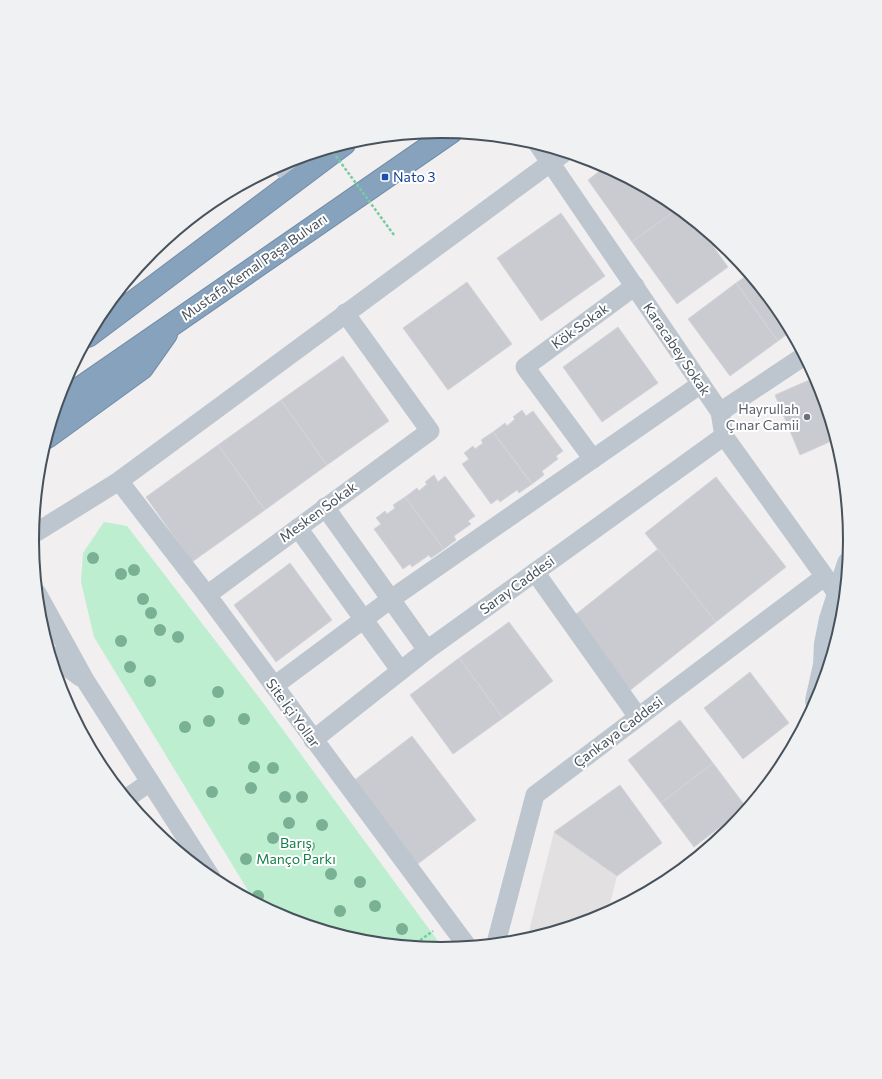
<svg xmlns="http://www.w3.org/2000/svg" width="882" height="1079" font-family="Commissioner,sans-serif">
  <style>
    .education { fill: #e2e0e1 }
    .green { fill: #beeed0 }
    .building { fill: #c9cbd1; stroke: #d3d5da }
    .lines { fill: none; stroke-linecap: round; stroke-linejoin: round }
    .highway-casing { stroke: #728da9; stroke-width: 24 }
    .path { stroke: #76cca1; stroke-width: 2.5; stroke-dasharray: 3 2; stroke-linecap: butt }
    .street { stroke: #bdc6ce; stroke-width: 19 }
    .secondary { stroke: #bdc7d2; stroke-width: 22 }
    .highway { stroke: #87a2bd; stroke-width: 22 }
    .path-bridge { stroke: #76cca1; stroke-width: 2.5; stroke-dasharray: 3 2; stroke-linecap: butt }
    .tree { fill: #7ab094 }
    .transit-dot { fill: #1a4fb4; stroke: #fff; stroke-width: 1.5 }
    .worship-dot { fill: #6b7280; stroke: #fff; stroke-width: 1.5 }
    .labels { text-anchor: middle; stroke-width: 4; stroke-linejoin: round; paint-order: stroke }
    .transit-label { font-size: 14px; fill: #164399; stroke: #fff; text-anchor: start }
    .street-label { font-size: 14px; fill: #47525c; stroke: #fff }
    .worship-label { font-size: 14px; fill: #5b616d; stroke: #fff; text-anchor: end }
    .park-label { font-size: 14px; fill: #187d4a; stroke: #fff }
    .rim { fill: none; stroke: #47525c; stroke-width: 2 }
  </style>
  <rect width="100%" height="100%" fill="#f1efef"/>
  <path class="education" d="M554,832l63,44 -9,36 -11,5 -70,22z"/>
  <path class="green" d="M104,522l23,4 137,178 179,244 -82,-7 -77,-24 -29,-15 -161,-265 -13,-55 2,-29z"/>
  <g class="building">
    <path d="M606,166l62,34 11,8 -47,34 -44,-62z"/>
    <path d="M679,208l16,13 33,46 -51,37 -45,-62z"/>
    <path d="M561,213l44,63 -64,45 -44,-63z"/>
    <path d="M749,274l32,38 10,19 -13,10 -42,-58z"/>
    <path d="M467,282l45,62 -64,46 -45,-62z"/>
    <path d="M736,283l42,58 -48,35 -42,-57z"/>
    <path d="M618,327l40,56 -56,39 -39,-55z"/>
    <path d="M343,356l46,65 -62,44 -46,-65z"/>
    <path d="M816,377l20,62 -36,16 -25,-60z"/>
    <path d="M281,400l46,65 -62,45 -47,-65z"/>
    <path d="M522,410l4,6 7,-5 30,40 -7,5 2,3 -16,12 2,4 -12,9 -39,-52 12,-9 2,3 8,-7 -2,-2z"/>
    <path d="M493,432l39,52 -13,9 -2,-3 -17,12 -2,-3 -7,5 -29,-40 7,-5 -5,-6 9,-7 2,3 8,-6 -2,-3z"/>
    <path d="M218,445l47,65 -73,52 -46,-65z"/>
    <path d="M434,475l4,7 7,-6 30,40 -7,5 3,3 -17,12 2,4 -12,9 -39,-52 12,-9 2,3 8,-7 -2,-2z"/>
    <path d="M716,477l70,90 -70,55 -71,-89z"/>
    <path d="M405,497l39,52 -13,9 -2,-3 -17,12 -2,-3 -7,5 -29,-40 7,-5 -5,-6 9,-7 2,3 8,-6 -2,-3z"/>
    <path d="M658,549l58,73 -88,70 -58,-73z"/>
    <path d="M290,563l42,57 -56,42 -42,-57z"/>
    <path d="M509,622l44,59 -50,37 -44,-60z"/>
    <path d="M459,658l44,60 -50,36 -43,-59z"/>
    <path d="M750,672l39,51 -46,36 -39,-51z"/>
    <path d="M680,720l33,43 -52,40 -33,-43z"/>
    <path d="M412,736l64,84 -61,46 -63,-84z"/>
    <path d="M713,763l33,44 -52,40 -33,-44z"/>
    <path d="M620,785l42,58 -45,33 -63,-44z"/>
  </g>
  <g class="lines">
    <g class="highway-casing">
      <g id="highway">
        <path d="M88,336l256,-192"/>
        <path d="M57,404l394,-272"/>
        <path d="M47,437l95,-69 24,-34"/>
      </g>
    </g>
    <path class="path" d="M412,946l21,-15"/>
    <g class="street">
      <path d="M537,143l183,269 4,24 114,159"/>
      <path d="M720,412l84,-56"/>
      <path d="M593,459l-68,-92 110,-81"/>
      <path d="M119,481l88,114 260,351"/>
      <path d="M325,507l102,143"/>
      <path d="M298,528l102,142"/>
      <path d="M32,535l87,-54 446,-329"/>
      <path d="M535,572l103,145"/>
      <path d="M37,593l48,87 126,197"/>
      <path d="M207,595l223,-164 -85,-118"/>
      <path d="M51,655l29,22"/>
      <path d="M274,686l117,-87 310,-215"/>
      <path d="M313,740l114,-90 297,-214"/>
      <path d="M127,798l23,-16"/>
      <path d="M496,943l39,-148 289,-218"/>
    </g>
    <g class="secondary">
      <path d="M281,164l15,15"/>
      <path d="M816,701l8,-36 1,-21 5,-25 18,-56"/>
    </g>
    <use href="#highway" class="highway"/>
    <path class="path-bridge" d="M330,148l64,87"/>
  </g>
  <g class="tree">
    <circle cx="93" cy="558" r="6"/>
    <circle cx="134" cy="570" r="6"/>
    <circle cx="121" cy="574" r="6"/>
    <circle cx="143" cy="599" r="6"/>
    <circle cx="151" cy="613" r="6"/>
    <circle cx="160" cy="630" r="6"/>
    <circle cx="178" cy="637" r="6"/>
    <circle cx="121" cy="641" r="6"/>
    <circle cx="130" cy="667" r="6"/>
    <circle cx="150" cy="681" r="6"/>
    <circle cx="218" cy="692" r="6"/>
    <circle cx="244" cy="719" r="6"/>
    <circle cx="209" cy="721" r="6"/>
    <circle cx="185" cy="727" r="6"/>
    <circle cx="254" cy="767" r="6"/>
    <circle cx="273" cy="768" r="6"/>
    <circle cx="251" cy="788" r="6"/>
    <circle cx="212" cy="792" r="6"/>
    <circle cx="285" cy="797" r="6"/>
    <circle cx="302" cy="797" r="6"/>
    <circle cx="289" cy="823" r="6"/>
    <circle cx="322" cy="825" r="6"/>
    <circle cx="273" cy="838" r="6"/>
    <circle cx="309" cy="846" r="6"/>
    <circle cx="246" cy="859" r="6"/>
    <circle cx="331" cy="874" r="6"/>
    <circle cx="360" cy="882" r="6"/>
    <circle cx="258" cy="896" r="6"/>
    <circle cx="375" cy="906" r="6"/>
    <circle cx="340" cy="911" r="6"/>
    <circle cx="402" cy="929" r="6"/>
  </g>
  <rect class="transit-dot" x="381" y="173" width="8" height="8" rx="2"/>
  <circle class="worship-dot" cx="807" cy="417" r="4"/>
  <g class="labels">
    <g class="transit-label">
      <text x="393" y="182">Nato 3</text>
    </g>
    <g class="street-label">
      <text transform="translate(254 267) rotate(-35)" y="5">Mustafa Kemal Paşa Bulvarı</text>
      <text transform="translate(580 326) rotate(-36)" y="5">Kök Sokak</text>
      <text transform="translate(677 349) rotate(56)" y="5">Karacabey Sokak</text>
      <text transform="translate(318 512) rotate(-36)" y="5">Mesken Sokak</text>
      <text transform="translate(517 585) rotate(-36)" y="5">Saray Caddesi</text>
      <text transform="translate(293 713) rotate(54)" y="5">Site İçi Yollar</text>
      <text transform="translate(618 732) rotate(-37)" y="5">Çankaya Caddesi</text>
    </g>
    <g class="worship-label">
      <text x="799" y="414">Hayrullah<tspan x="799" dy="16">Çınar Camii</tspan></text>
    </g>
    <g class="park-label">
      <text x="296" y="848">Barış<tspan x="296" dy="16">Manço Parkı</tspan></text>
    </g>
  </g>
  <path d="M0 0H882V1079H0ZM39 540a402 402 0 1 1 804 0a402 402 0 1 1-804 0Z" fill="#f0f1f2" fill-rule="evenodd"/>
  <path class="rim" d="M39 540a402 402 0 1 1 804 0a402 402 0 1 1-804 0Z"/>
</svg>
